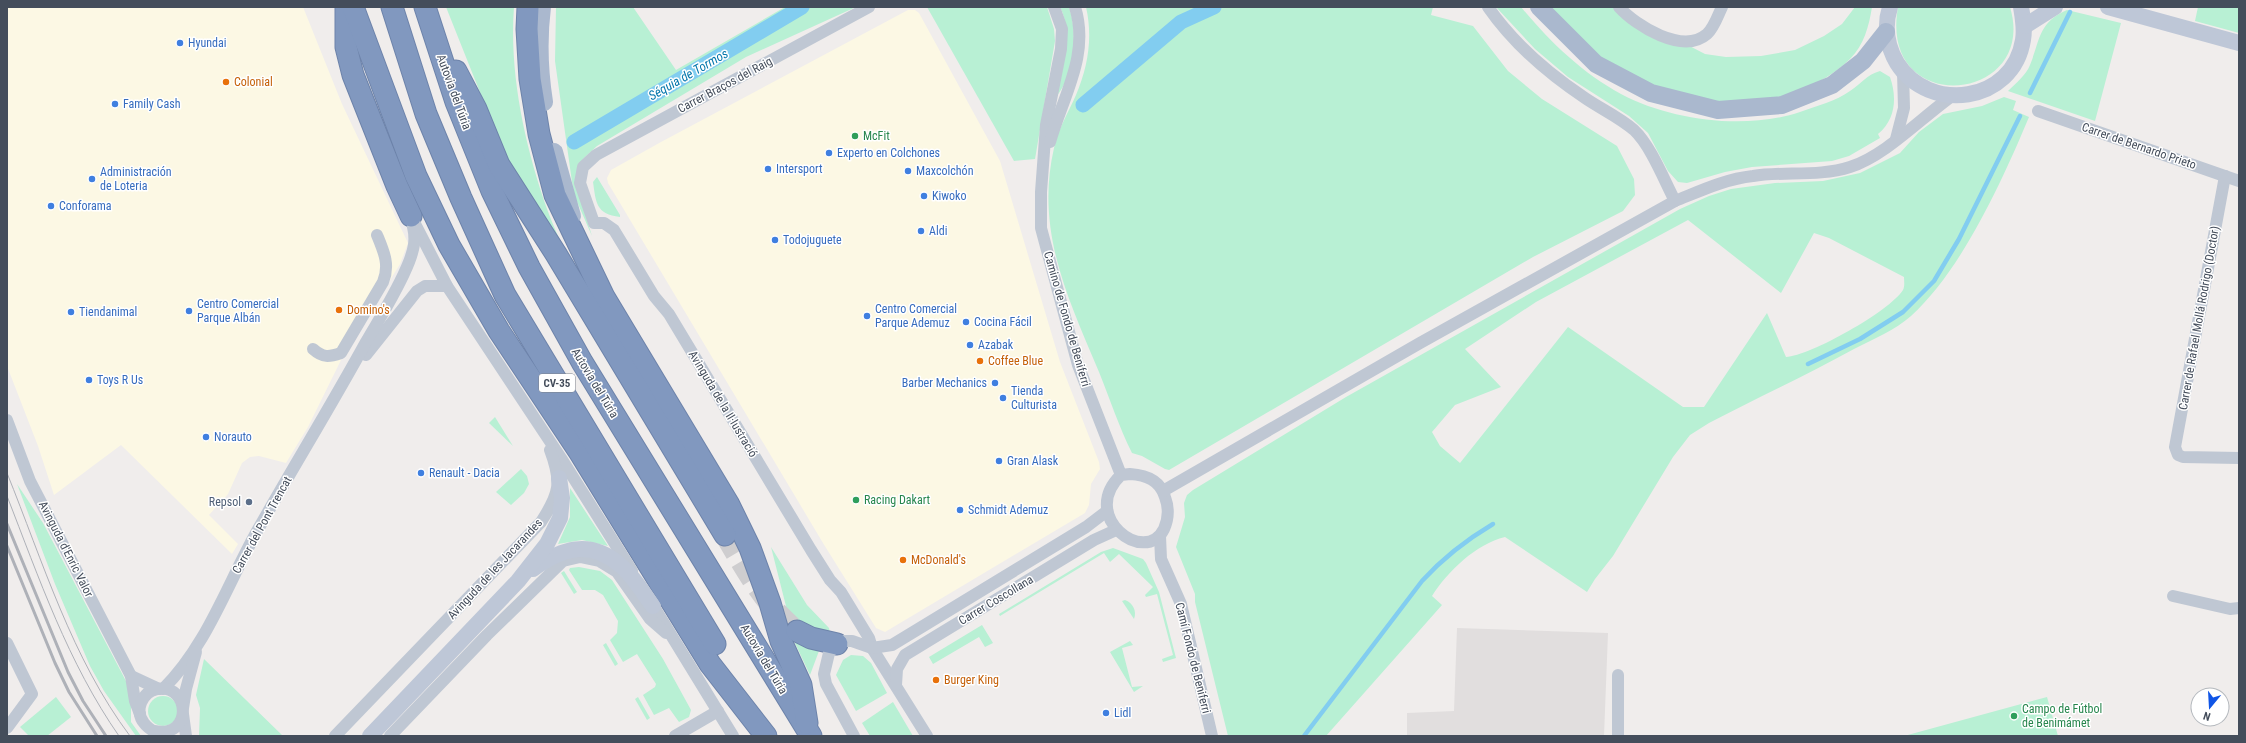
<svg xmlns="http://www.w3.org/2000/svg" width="2246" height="743" font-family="'Roboto Condensed',sans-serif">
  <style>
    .commercial { fill: #fcf8e4 }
    .education { fill: #e1dede }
    .green { fill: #b8f0d4; fill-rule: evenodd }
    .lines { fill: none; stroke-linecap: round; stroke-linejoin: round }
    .stream { stroke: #82cdf0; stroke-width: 4.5 }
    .canal { stroke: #82cdf0; stroke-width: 15 }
    .highway-tunnel { stroke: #cecdcf; stroke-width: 21; stroke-dasharray: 21 10; stroke-linecap: butt }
    .highway-casing { stroke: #6d83aa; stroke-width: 23 }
    .street { stroke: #bfc7d3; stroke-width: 12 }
    .secondary { stroke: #bec7d7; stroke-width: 16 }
    .primary { stroke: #aab8ce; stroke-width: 18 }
    .highway { stroke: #8198bf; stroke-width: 21 }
    .tram { stroke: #aeb1b8; stroke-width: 1 }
    .rail { stroke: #aeb1b8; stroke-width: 3 }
    .shop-dot { fill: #3f7fe0; stroke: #fff; stroke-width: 1.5 }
    .food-dot { fill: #e8710a; stroke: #fff; stroke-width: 1.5 }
    .leisure-dot { fill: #2e9e5b; stroke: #fff; stroke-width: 1.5 }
    .service-dot { fill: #5c6f8a; stroke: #fff; stroke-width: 1.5 }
    .labels { text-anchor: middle; stroke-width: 3; stroke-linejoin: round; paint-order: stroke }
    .shield { fill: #fff; stroke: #7c828c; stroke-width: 1 }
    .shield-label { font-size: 11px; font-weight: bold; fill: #444d5b }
    .shop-label { font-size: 12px; fill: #366cbe; stroke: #fff; text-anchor: start }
    .food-label { font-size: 12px; fill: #c56008; stroke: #fff; text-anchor: start }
    .street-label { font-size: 12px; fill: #444d5b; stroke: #fff }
    .leisure-label { font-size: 12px; fill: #27864d; stroke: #fff; text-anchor: start }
    .service-label { font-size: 12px; fill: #4e5e75; stroke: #fff; text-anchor: end }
    .water-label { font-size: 13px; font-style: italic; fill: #0577ad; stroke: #fff }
  </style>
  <rect width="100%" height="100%" fill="#f0edec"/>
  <g class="commercial">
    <path d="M7,7h296l39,97 66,139 -8,21 -58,94 -34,69 -22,36 -27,-7 -9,1 -8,6 -14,31 -19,21 29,29 -6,10 -111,-109 -67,50 -16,-49 -31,-80z"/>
    <path d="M908,10h7l4,3 81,148 60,201 39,100 1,7 -9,15 -2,21 -4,8 -200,119 -9,-4 -53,-85 -215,-360 -1,-5 4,-8 50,-28z"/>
  </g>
  <path class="education" d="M1457,628l151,5 -4,103h-197v-23l47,-2z"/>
  <g class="green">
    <path d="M446,7h68c-5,67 11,139 33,202 7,19 16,38 24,56l-64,-105z"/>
    <path d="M556,7h77l43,63 109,-63h71l-110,50 -149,89 -14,13 -8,22 17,55 -17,-39 -3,-15 -17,-121z"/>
    <path d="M927,7h120l7,22 1,12 -20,118 -21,2z"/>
    <path d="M1060,7h9c9,27 6,65 -12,89 5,-29 17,-61 3,-89z"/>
    <path d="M1086,7h347l-2,8 42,11 35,45 34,28 75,47 17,33 1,16 -12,16 -90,46 -364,213 -4,-1 -23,-13 -10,-3c-13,-26 -22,-54 -33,-81 -31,-74 -64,-141 -45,-224 4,-19 14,-35 22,-53 12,-28 17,-58 10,-88z"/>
    <path d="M1496,7h25c28,34 61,66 100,87 51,27 125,36 179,18 17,-6 36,-11 50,-21 11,-7 16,-16 30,-20l10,6c7,20 6,42 -12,57l2,4 -31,18 -17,5 -80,6 -27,5 -38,11 -9,-1 -10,-11 -20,-38 -19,-17 -61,-39 -33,-28z"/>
    <path d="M1547,7h67l91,47 21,3 35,-1 34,-6 29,-14 18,-12 13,-17h17c-3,19 -8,38 -22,52 -28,28 -78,45 -117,44 -36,0 -76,-12 -107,-29 -30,-16 -55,-44 -79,-67z"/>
    <path d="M1898,7h112c29,96 -132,113 -112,0z"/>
    <path d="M2198,7h41v26l-44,-12z"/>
    <path d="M2067,10l54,13 -26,98 -87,-30c8,-8 18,-16 22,-26 10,-24 8,-43 37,-55z"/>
    <path d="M2004,97l12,4 -3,9 16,7c-26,62 -67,153 -118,199 -16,14 -37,23 -57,33 -47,26 -97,49 -145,74l-19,12 -17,22 -60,99 -18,23 -8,13 -82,-55c-29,7 -57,34 -73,59l10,9 -116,131h-98l-33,-134v-8l-19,-47 9,-30 -1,-14 3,-8 6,-5 153,-93 334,-188 29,-13 22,-7 44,-6 48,-2 37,-8 40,-20 19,-21 24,-18 39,-8zM1688,220l93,73 33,-60 15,5 75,39c0,4 1,9 -1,13 -13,21 -93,66 -117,67l-19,-44 -63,94h-21l-115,-80 -108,136 -20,-17 -8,-14 23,-27 46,-18 -36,-38 71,-47z"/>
    <path d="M597,177l23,38v2c-24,-3 -24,-14 -27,-35z"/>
    <path d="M495,417l18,29 -24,-23z"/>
    <path d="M521,469l6,7 2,8 -5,9 -13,12 -15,-13z"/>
    <path d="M17,484l26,39 84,160 4,16v23l10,14h-5l-32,-45 -14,-25 -35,-82z"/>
    <path d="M570,488l38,58 -26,-6 -24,4 12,-27z"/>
    <path d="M771,547l36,58 22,23 1,5 -31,-7 -10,-8z"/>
    <path d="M1113,548l30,11 3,4 13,29 17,66 -13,4 -1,-3 11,-4 -16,-61 -11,3 -1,-2 8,-8 -34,-33 -9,8 -6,-9 -104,63 -1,-2 102,-62z"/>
    <path d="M579,567l21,4 12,9 51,79 28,51 -2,7 -10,5 -10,-14 -15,7 -11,-20 12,-8 1,-3 -19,-30 -14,8 -13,-22 7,-7 1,-12 -15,-26 -8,-5h-13l-13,-20 1,-2z"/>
    <path d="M564,571l13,21 -3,2 -13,-21z"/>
    <path d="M1125,600c8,3 12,11 9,19l-12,-18z"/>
    <path d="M982,625l11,18 -8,4 -6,-10 -46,27 -4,-7z"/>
    <path d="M794,641l25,10 -9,24z"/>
    <path d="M1130,641l3,4 -11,3 10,39 11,-1 -9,6 -24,-40z"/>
    <path d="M606,643l12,21 -3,2 -12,-21z"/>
    <path d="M851,655l12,1 8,7 16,30 -31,18 -20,-36 7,-15z"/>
    <path d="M204,659l79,77h-84l1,-28 -4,-13z"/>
    <circle cx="163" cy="711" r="15"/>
    <path d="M56,697l15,20 -24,19h-18l-9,-9z"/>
    <path d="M638,697l12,21 -3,2 -12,-21z"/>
    <path d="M2047,697l11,39h-154z"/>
    <path d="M893,702l20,34h-43l-8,-13z"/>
  </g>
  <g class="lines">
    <g class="stream">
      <path d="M2030,93l40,-81"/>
      <path d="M1808,364l52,-25 43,-27 31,-31 25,-42 61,-123"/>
      <path d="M1304,736l118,-155c21,-23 44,-41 71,-57"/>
    </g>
    <g class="canal">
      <path d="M1083,105l98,-83 33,-15"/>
      <path d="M574,142l228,-135"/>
    </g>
    <path class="highway-tunnel" d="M725,535c22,37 38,68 72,96"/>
    <g class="highway-casing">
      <g id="highway">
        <path d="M346,7v40l7,28 44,111 14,30"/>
        <path d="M353,7l63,169 33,69 50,86 81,122 130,211 56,72"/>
        <path d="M392,7l34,107 35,84 44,97 210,349"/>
        <path d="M425,7l31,95 36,89 37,76 53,95 229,374"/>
        <path d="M528,7l-1,22 3,50 9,55 16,61 49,102 125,208 21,43 20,55 11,38 20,44 6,38"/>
        <path d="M456,71l20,38 23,56 57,89 169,281"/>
        <path d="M797,631l14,7 26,6"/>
      </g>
    </g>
    <g class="street">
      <path d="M869,7l-273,148 -13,12 -3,16 14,40h10l10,7 40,66 15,18 142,236 19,30 11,12 28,46 3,10 55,88"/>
      <path d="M1054,7l8,22 -1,20 -15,76 -5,67v36l37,137 43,110"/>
      <path d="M1488,7c25,36 61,67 97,91 16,11 34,19 49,32 17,16 30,50 41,71"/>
      <path d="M1619,7c17,19 64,48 88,27 7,-6 11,-19 15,-27"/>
      <path d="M2038,111l201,70"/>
      <path d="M1896,139l8,-31 -1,-36"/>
      <path d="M1050,142c13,-46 40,-87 25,-135"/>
      <path d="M2225,176l-50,271 3,8 5,2 56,1"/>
      <path d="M411,216l36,70 114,172 71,113"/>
      <path d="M313,349c10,9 16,8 28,4l42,-71c7,-17 1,-30 -6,-47"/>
      <path d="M366,355l51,-64 8,-5h22"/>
      <path d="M7,420l23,61 101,195 4,25 5,13"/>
      <path d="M1130,474c16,1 30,6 35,23 4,11 4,21 -1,32 -19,38 -86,-13 -43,-54z"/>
      <path d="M1163,491l257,-148 255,-142c25,-10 50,-22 78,-25 31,-5 66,1 97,-9 35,-11 71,-49 102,-71"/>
      <path d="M1160,536l1,23 20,45 31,132"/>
      <path d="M2173,596l57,13 9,-1"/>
      <path d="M649,599l84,137"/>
      <path d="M7,643l25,51 -25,34"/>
      <path d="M1618,675v61"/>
      <path d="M131,676l28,13"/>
      <path d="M896,685l1,-16 8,-14 189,-115 22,-10"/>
      <path d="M163,689c43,-42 64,-104 93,-156 36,-64 75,-127 110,-191 15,-26 32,-52 43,-80 5,-13 7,-22 4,-35"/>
      <path d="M183,708l3,-19 10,-37"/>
      <path d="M183,714l3,22"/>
      <path d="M154,731c40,8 36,-48 3,-42 -15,3 -23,22 -13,34 4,6 11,9 17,13"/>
      <path d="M335,736l206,-214c19,-29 21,-40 9,-72"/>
      <path d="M390,736l97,-101 76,-74 17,-4 19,4 18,11 33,47 16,14"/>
      <path d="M675,736l43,-25"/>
      <path d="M854,736l-28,-52 -2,-10 5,-21 8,-9 7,-3h8l20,7 20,-3 194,-118 21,-16"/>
    </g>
    <g class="secondary">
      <path d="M1890,7c-6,19 -3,39 7,56 32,51 116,40 126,-23 2,-11 0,-21 -2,-33"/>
      <path d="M2108,7l131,36"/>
      <path d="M2025,26l30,-19"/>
      <path d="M533,569c29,-21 57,-30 87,-4 13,10 23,28 33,41"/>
      <path d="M370,736l148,-155 29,-37 13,-26 2,-20 -3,-20"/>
    </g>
    <g class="primary">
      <path d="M542,7c-4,32 -3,63 2,95"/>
      <path d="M1539,7l57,57 55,29 67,17 64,-5 50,-20 31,-24 23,-29"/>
      <path d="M554,152l18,64"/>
    </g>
    <use href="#highway" class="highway"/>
    <g class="tram">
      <path d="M7,473c36,89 65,186 123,263"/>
      <path d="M7,496c32,82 61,167 112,240"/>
    </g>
    <g class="rail">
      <path d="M7,524l61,148 15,29 23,35"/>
      <path d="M7,546l48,117 14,29 28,44"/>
    </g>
  </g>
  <g class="shop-dot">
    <circle cx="180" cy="43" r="4"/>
    <circle cx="115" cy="104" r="4"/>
    <circle cx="829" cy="153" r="4"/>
    <circle cx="768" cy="169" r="4"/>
    <circle cx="908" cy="171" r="4"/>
    <circle cx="92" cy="179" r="4"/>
    <circle cx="924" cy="196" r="4"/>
    <circle cx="51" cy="206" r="4"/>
    <circle cx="921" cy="231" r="4"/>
    <circle cx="775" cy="240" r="4"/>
    <circle cx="189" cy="311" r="4"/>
    <circle cx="71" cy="312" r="4"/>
    <circle cx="867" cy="316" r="4"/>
    <circle cx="966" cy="322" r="4"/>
    <circle cx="970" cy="345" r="4"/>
    <circle cx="89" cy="380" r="4"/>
    <circle cx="995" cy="383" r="4"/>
    <circle cx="1003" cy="398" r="4"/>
    <circle cx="206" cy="437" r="4"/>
    <circle cx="999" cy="461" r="4"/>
    <circle cx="421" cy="473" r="4"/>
    <circle cx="960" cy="510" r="4"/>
    <circle cx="1106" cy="713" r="4"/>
  </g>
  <g class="food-dot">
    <circle cx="226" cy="82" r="4"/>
    <circle cx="339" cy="310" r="4"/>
    <circle cx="980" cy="361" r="4"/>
    <circle cx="903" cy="560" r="4"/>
    <circle cx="936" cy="680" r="4"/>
  </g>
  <g class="leisure-dot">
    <circle cx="855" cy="136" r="4"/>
    <circle cx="856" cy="500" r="4"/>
    <circle cx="2014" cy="716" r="4"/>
  </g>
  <circle class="service-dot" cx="249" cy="502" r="4"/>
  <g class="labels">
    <rect class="shield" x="539" y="374" width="36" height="18" rx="3"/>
    <g class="shield-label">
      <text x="557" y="387">CV-35</text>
    </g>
    <g class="shop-label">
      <text x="188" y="47">Hyundai</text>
      <text x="123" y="108">Family Cash</text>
      <text x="837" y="157">Experto en Colchones</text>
      <text x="776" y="173">Intersport</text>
      <text x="916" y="175">Maxcolchón</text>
      <text x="100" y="176">Administración<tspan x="100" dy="14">de Loteria</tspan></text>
      <text x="932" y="200">Kiwoko</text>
      <text x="59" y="210">Conforama</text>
      <text x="929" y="235">Aldi</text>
      <text x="783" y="244">Todojuguete</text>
      <text x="197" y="308">Centro Comercial<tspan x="197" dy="14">Parque Albán</tspan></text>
      <text x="875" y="313">Centro Comercial<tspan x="875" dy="14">Parque Ademuz</tspan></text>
      <text x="79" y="316">Tiendanimal</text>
      <text x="974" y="326">Cocina Fácil</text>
      <text x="978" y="349">Azabak</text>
      <text x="97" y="384">Toys R Us</text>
      <text x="987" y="387" text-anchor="end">Barber Mechanics</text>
      <text x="1011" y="395">Tienda<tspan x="1011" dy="14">Culturista</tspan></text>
      <text x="214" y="441">Norauto</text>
      <text x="1007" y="465">Gran Alask</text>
      <text x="429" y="477">Renault - Dacia</text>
      <text x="968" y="514">Schmidt Ademuz</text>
      <text x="1114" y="717">Lidl</text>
    </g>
    <g class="food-label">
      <text x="234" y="86">Colonial</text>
      <text x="347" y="314">Domino's</text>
      <text x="988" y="365">Coffee Blue</text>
      <text x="911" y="564">McDonald's</text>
      <text x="944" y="684">Burger King</text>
    </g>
    <g class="street-label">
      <text transform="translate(725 85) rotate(-28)" y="4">Carrer Braços del Raig</text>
      <text transform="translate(454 92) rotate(70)" y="4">Autovia del Túria</text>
      <text transform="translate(2139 146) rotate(19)" y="4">Carrer de Bernardo Prieto</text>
      <text transform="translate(2199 318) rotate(-80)" y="4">Carrer de Rafael Mollá Rodrigo (Doctor)</text>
      <text transform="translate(1067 319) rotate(74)" y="4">Camino de Fondo de Beniferri</text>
      <text transform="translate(595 383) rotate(59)" y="4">Autovia del Túria</text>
      <text transform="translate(723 404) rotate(59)" y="4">Avinguda de la Il·lustració</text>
      <text transform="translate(262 525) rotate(-61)" y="4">Carrer del Pont Trencat</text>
      <text transform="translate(66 549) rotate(63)" y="4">Avinguda d'Enric Valor</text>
      <text transform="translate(495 569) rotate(-47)" y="4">Avinguda de les Jacarandes</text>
      <text transform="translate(996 600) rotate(-31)" y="4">Carrer Coscollana</text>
      <text transform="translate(1193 658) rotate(76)" y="4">Camí Fondo de Beniferri</text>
      <text transform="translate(764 659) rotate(59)" y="4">Autovia del Túria</text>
    </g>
    <g class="leisure-label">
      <text x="863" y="140">McFit</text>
      <text x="864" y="504">Racing Dakart</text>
      <text x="2022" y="713">Campo de Fútbol<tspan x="2022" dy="14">de Benimámet</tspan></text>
    </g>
    <g class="service-label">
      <text x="241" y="506">Repsol</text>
    </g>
    <g class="water-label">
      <text transform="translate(688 74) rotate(-30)" y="5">Séquia de Tormos</text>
    </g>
  </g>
  <rect width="2246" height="743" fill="none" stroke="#444d5b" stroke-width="16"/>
  <g transform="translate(2210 707) rotate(198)"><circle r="19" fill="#ffffff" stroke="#b4b8bd"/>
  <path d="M0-3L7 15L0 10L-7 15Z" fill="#1055e6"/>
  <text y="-6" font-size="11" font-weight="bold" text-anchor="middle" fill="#444d5b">N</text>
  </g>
</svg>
